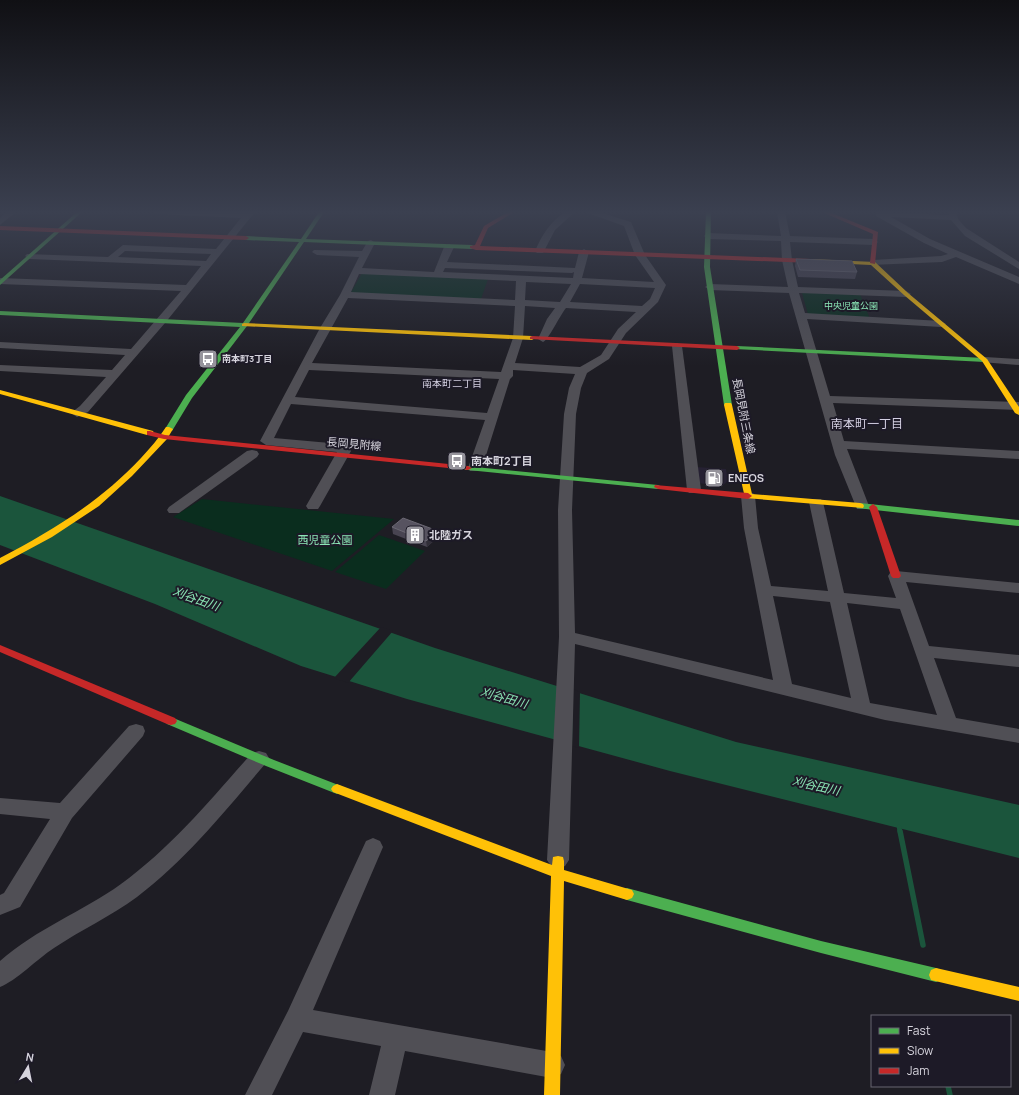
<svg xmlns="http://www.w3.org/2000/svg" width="1019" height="1095" font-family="Manrope,'Noto Sans JP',sans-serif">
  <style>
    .built { fill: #262133 }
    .green { fill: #0a2d1e }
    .water { fill: #1b553c }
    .pier { fill: #1e1d24 }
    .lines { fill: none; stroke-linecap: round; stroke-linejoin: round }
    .stream-far1 { stroke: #1b553c; stroke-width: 4.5 }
    .stream { stroke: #1b553c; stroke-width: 5.5 }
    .street { fill: #504f55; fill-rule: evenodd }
    .fast { fill: #4caf50; fill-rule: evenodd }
    .slow { fill: #ffc107; fill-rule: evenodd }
    .jam { fill: #c62828; fill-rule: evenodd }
    .wall { fill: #484451 }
    .shaded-wall { fill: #312e38 }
    .building { fill: #575360; stroke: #6b6873 }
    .labels { text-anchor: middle; stroke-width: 4; stroke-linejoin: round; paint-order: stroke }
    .far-park-label { font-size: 9px; fill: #8ce7b7; stroke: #1d1a27 }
    .far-poi-label { font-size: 9px; font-weight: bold; fill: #d6d4dd; stroke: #1d1a27; text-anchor: start }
    .far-neighbourhood-label { font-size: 10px; fill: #d3cfe1; stroke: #1d1a27 }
    .street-label { font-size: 11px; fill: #d6d4dd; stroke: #1d1a27 }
    .poi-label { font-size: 11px; font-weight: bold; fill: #d6d4dd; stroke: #1d1a27; text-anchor: start }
    .park-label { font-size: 11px; fill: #8ce7b7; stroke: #1d1a27 }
    .neighbourhood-label { font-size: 12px; fill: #d3cfe1; stroke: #1d1a27 }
    .water-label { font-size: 12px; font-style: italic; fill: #8be6b6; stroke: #1d1a27 }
  </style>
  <rect width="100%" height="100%" fill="#1e1d24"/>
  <path class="built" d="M696,467l30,2 2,12 -6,5 -24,-3z"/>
  <g class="green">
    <path d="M362,273l126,6 -7,20 -131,-5z"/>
    <path d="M804,292l56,2 10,25 -62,-5 -6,-21z"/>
    <path d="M202,499l192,20 -62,52 -159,-54z"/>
    <path d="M379,535l46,16 -39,38 -51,-17z"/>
  </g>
  <path class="water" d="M0,496l435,152 301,94 283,63v53l-349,-87 -263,-72 -106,-33 -146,-62 -155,-59z"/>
  <g class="pier">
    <path d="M381,627l12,4 -45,52 -14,-5z"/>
    <path d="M573,689l7,3 -1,56 -7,-2z"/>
  </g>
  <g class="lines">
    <path class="stream-far1" d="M899,827l1,5"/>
    <g class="stream">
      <path d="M900,831l23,114"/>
      <path d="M948,1086l2,9"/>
    </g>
    <g class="street">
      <path d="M6,212h10l-16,13v-7z"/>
      <path d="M153,212h102l-90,111 -77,89 -11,5 -6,-4 9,-7 26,-29 -106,-6v-6l112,5 13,-15 -125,-7v-6l131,7 50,-58 -181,-7v-6l186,7 15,-19 -171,-7 -5,-3 2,-2 81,3 15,-12 93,4 25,-31 -84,-4zM125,251l86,3 -5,7 -88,-4z"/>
      <path d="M565,212h10l-20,18 -12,23h-6l-2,-2c7,-16 15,-29 30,-39z"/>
      <path d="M585,212h14l32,10 14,33 21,30 -8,17 -32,31 -17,26 -22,14 -6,15 -5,26 -4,96 3,123 198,47 -29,-152 -3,-32 2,-3h10l2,3 3,32 13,58 57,5 -19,-89 2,-3h10l2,3 21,91 52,5 -8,-22 2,-3 6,-2 123,12v10l-113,-11 23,64 90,9v12l-85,-9 22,60 63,11v14l-134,-23 -310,-76 -6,216 -4,6 -7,3 -7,-3 -4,-6 12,-223 -1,-127 6,-96 5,-26 6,-14 -62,-4v6l-3,3 -28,89 -2,3h-10l-2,-3 17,-48 -194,-16 -17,34 67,6 5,1 5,6 -31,55 -2,3h-10l-2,-3 31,-54 -71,-7 -6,-4 60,-113 20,-33 19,-38 -42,-2 -5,-3 2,-2 48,1 6,-10 3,-1 4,3 -13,25 72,4 10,-25 5,-3 5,3 -7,15 128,6 4,-16 5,-3 5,3 -7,26 72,4 -19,-27 -11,-29zM445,268l127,5 2,-1 -1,6 -130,-6zM359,274l157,7 -1,19 -164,-8zM526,282l45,2 -11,18 -35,-2zM580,284l75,4 -5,11 -8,7 -72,-4zM348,298l167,8 -2,32 -12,34 -189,-9zM525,306l30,2 -8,11 -9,20 5,3c5,-1 17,-27 23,-34l70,4 -18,17 -17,26 -21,12 -65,-4 8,-25zM309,370l190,9 -12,34 -192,-16zM773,596l57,6 21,96 -59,-14zM847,603l53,6 37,106 -67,-12z"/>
      <path d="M777,212h8l5,24 84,3 4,3 -4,3 -84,-3 2,18 6,27 108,4 5,3 -5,3 -107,-4 6,20 136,8 5,3 -5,3 -134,-8 23,77 189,6v8l-186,-7 11,38 175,10v8l-172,-10 22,57 -2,3h-10l-22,-54 -46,-162 -79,-3 -5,-3 5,-3 78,3 -6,-27 -1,-19 -73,-2 -4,-3 4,-3 73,3z"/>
      <path d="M876,212l73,3 -1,-3h8l2,7 8,9 53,34v7l-54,-33 -14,-16 -60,-3 39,22 89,38v7l-63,-27 -14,5 -72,3v-4l3,-1 68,-4 7,-2 -24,-11 -48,-27z"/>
      <path d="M677,343l5,3 19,144 -2,3h-10l-2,-3 -15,-144z"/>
      <path d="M985,357l34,2v6l-38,-3 -2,-2 2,-2z"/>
      <path d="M252,450l5,1 2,3 -2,3 -78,56h-10l-2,-3 2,-3 78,-56z"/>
      <path d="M136,724l7,2 2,5 -2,5 -71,82 -52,89 -20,8v-20l4,-2 46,-74 -50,-5v-16l60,5 69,-77z"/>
      <path d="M259,751l7,2 3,5 -3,5c-41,48 -79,96 -129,134 -26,19 -56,33 -83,51 -17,11 -38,33 -54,39v-26c36,-32 82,-49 121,-77 51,-37 90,-85 131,-131z"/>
      <path d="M373,838l7,3 3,6 -70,163 239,42 9,4 4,9 -4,9 -9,4 -147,-27 -10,44h-26l12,-49 -78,-14 -31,63h-27l43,-84 78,-170z"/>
    </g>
    <g class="fast">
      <path d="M77,212h5l-82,73v-5z"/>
      <path d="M319,212h5l-18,27 166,6 3,2 -3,2 -168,-7 -57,84 -55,72 -20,33h-3l-4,-2 21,-34 54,-68 -240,-12v-4l243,12 56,-81 -53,-2 -3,-2 3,-2 55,3z"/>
      <path d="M706,212h5l-1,55 22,138 -4,2 -4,-2 -20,-138z"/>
      <path d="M737,346l248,12 3,2 -3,2 -250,-13v-2z"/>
      <path d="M465,466l193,19 4,2 -4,2 -190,-19h-3l-1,-2z"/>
      <path d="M860,503l159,17v6l-162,-18 -1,-2 1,-2z"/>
      <path d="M171,717l103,43 67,26 2,3 -2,3 -4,2 -71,-28 -99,-42 -2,-3 2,-3z"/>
      <path d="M627,888l194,53 115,27 5,2 2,5 -2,5 -5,2 -115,-29 -194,-53 -5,-2 -2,-4 2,-4z"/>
    </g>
    <g class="slow">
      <path d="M811,259l64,3 33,31 79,66 32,48v8l-4,-2 -33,-52 -78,-66 -33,-30 -62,-3 -1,-1z"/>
      <path d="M244,323l288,13 3,2 -3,2 -290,-14v-2z"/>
      <path d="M0,390l153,41 1,2 -4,2h-3l-147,-41z"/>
      <path d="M725,403h6l1,2 20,89 108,9 3,1 1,2 -1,2 -118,-10 -21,-93z"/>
      <path d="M166,427h3l4,2 -6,10 -35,37 -33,30 -47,31 -52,28v-7c52,-27 101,-57 141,-100 9,-10 18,-20 25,-31z"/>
      <path d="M337,784l215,81 1,-8 5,-1 5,1 1,4v9l68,20 2,4 -2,4 -5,2 -63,-19 -4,214h-16l7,-219 -218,-84 -2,-3 2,-3z"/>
      <path d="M936,968l83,19v14l-88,-21 -2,-5 2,-5z"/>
    </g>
    <g class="jam">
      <path d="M508,212h6l-26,16 -8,18 331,13 3,2 -3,2 -335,-13 -6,-2v-2l5,-1 9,-19z"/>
      <path d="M822,212h7l49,20 -3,32 -5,-1 3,-29z"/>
      <path d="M0,226l246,10 3,2 -3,2 -246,-10z"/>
      <path d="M532,336l205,10 3,2 -3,2 -207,-11v-2z"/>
      <path d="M147,431h3l15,4 303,31 4,2 -4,2 -304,-31 -17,-4z"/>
      <path d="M655,485l93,8 4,3 -4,3 -90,-10 -4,-2z"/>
      <path d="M873,504l4,3 24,69 -2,2h-6l-2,-2 -22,-69z"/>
      <path d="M0,645l175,73 2,3 -2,3 -4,1 -4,-1 -167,-72z"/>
    </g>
  </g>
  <g class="wall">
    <path d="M796,259l61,13 -2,7 -57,-2 -3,-11z"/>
    <path d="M392,527l46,4v6l-11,10 -34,-13z"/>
  </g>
  <path class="shaded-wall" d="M438,531v6l-11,10 -1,-6z"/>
  <g class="building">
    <path d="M796,259l56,2 5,11 -57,-2z"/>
    <path d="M403,518l35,13 -12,10 -34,-14z"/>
  </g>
  <linearGradient id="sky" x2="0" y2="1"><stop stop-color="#101014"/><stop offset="0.58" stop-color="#3b4050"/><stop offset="1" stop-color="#3b4050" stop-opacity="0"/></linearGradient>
  <rect width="1019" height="366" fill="url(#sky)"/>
  <defs>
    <g id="bus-square" transform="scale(1)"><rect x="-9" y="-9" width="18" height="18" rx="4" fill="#96949c" stroke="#1d1a27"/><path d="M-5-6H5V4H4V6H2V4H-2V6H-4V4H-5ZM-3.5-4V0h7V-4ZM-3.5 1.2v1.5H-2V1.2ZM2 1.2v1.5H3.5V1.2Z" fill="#fff"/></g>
    <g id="fuel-square" transform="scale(1)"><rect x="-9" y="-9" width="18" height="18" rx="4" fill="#96949c" stroke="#1d1a27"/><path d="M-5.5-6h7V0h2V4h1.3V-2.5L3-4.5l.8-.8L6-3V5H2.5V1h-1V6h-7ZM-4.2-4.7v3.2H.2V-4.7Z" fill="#fff"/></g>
    <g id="building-square" transform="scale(1)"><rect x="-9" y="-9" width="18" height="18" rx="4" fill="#96949c" stroke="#1d1a27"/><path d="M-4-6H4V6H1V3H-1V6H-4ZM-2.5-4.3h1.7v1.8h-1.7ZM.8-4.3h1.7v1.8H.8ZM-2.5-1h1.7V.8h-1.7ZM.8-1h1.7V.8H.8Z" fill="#fff"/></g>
  </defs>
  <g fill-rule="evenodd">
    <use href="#bus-square" x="208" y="359"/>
    <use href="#bus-square" x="457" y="461"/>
    <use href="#fuel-square" x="714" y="478"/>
    <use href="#building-square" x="415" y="535"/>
  </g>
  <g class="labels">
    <g class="far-park-label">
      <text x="851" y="309">中央児童公園</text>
    </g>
    <g class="far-poi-label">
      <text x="222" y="362">南本町3丁目</text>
    </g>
    <g class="far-neighbourhood-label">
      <text x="452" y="387">南本町二丁目</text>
    </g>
    <g class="street-label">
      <text transform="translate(744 416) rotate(79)" y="4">長岡見附三条線</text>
      <text transform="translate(354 444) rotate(5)" y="4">長岡見附線</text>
    </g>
    <g class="poi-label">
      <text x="471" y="465">南本町2丁目</text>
      <text x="728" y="482">ENEOS</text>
      <text x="429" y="539">北陸ガス</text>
    </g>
    <g class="park-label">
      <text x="325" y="544">西児童公園</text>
    </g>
    <g class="neighbourhood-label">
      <text x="867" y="428">南本町一丁目</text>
    </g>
    <g class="water-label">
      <text transform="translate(196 599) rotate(20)" y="4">刈谷田川</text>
      <text transform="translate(504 698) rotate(16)" y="4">刈谷田川</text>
      <text transform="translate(816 786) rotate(13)" y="4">刈谷田川</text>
    </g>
  </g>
  <rect x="871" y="1015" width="140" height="72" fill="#1d1a27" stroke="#676470"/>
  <rect x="879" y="1028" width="20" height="6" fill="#4caf50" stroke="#676470"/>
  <text x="907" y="1035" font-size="12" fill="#d6d4dd">Fast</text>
  <rect x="879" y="1048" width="20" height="6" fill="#ffc107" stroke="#676470"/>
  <text x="907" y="1055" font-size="12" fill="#d6d4dd">Slow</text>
  <rect x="879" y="1068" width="20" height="6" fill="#c62828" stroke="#676470"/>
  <text x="907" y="1075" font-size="12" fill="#d6d4dd">Jam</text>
  <g transform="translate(28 1067) rotate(10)" stroke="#1d1a27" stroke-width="3" paint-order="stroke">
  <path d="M0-3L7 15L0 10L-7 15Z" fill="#d6d4dd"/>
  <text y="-6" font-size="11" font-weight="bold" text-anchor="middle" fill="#d6d4dd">N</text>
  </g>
</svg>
